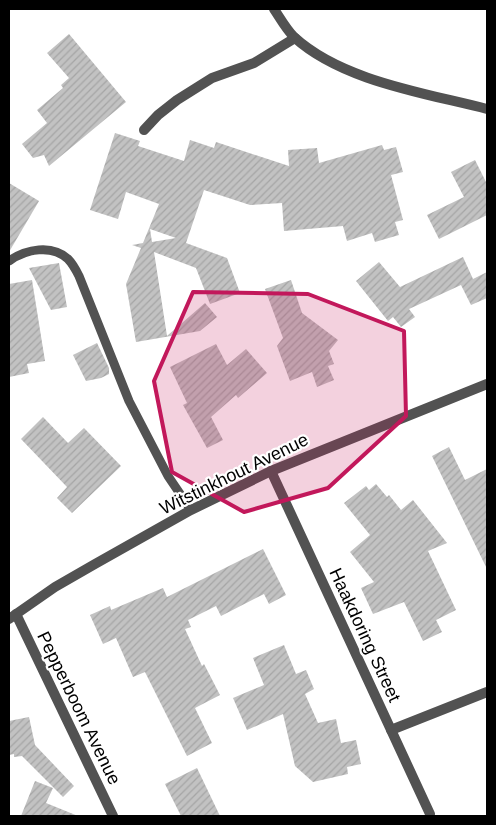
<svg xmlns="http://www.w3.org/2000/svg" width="496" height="825" font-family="Arial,sans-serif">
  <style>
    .building { fill: url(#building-hatch); fill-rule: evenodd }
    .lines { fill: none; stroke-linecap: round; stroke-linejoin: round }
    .lane { stroke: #525252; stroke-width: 9 }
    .street { stroke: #525252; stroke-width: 10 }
    .marked { fill: #c2185b; fill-opacity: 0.2; stroke: #c2185b; stroke-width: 4; stroke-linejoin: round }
    .labels { text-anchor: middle; stroke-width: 4.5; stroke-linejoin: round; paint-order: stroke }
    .street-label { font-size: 18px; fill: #000; stroke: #fff }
  </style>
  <defs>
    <pattern id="building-hatch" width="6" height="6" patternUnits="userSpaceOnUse" patternTransform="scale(1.25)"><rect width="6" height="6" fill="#c2c2c2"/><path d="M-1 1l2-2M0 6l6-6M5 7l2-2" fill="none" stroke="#a5a5a5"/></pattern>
  </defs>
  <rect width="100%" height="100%" fill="#fff"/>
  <g class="building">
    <path d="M69,34l57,68 -77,64 -5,-11 -11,3 -11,-14 25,-21 -10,-13 26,-22 -2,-3 8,-7 -22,-25z"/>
    <path d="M115,133l25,8 -2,5 46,15 6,-21 24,8 2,-6 73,24 -1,-16 29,-2 2,15 63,-18 2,5 12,-3 7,25 -12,3 12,45 -8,2 4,13 -24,7 -3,-9 -25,8 -4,-15 -59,5 -2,-28 -32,2 -46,-15 -18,53 41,15 13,35 -30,11 -14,-36 -42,-16 13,84 38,-33 12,14 -17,14 -64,11 -10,-58 15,-36 -9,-3 11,-2 16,-39 -33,-12 -8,27 -28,-9zM150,229l26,9 -24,4z"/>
    <path d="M475,160l12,24v31l-48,24 -12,-24 37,-18 -13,-25z"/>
    <path d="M9,183l30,18 -30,51z"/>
    <path d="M463,257l10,22 14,-7v26l-16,7 -10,-20 -52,24 6,8 -14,10 -8,-10 -5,4 -32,-40 23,-19 21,25z"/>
    <path d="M59,263l8,44 -16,3 -22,-42z"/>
    <path d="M32,280l13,81 -18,3 2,9 -20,4v-93z"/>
    <path d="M291,280l11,33 36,27 -9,11 5,13 -6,2 6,14 -17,7 -5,-15 -22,9 -13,-35 6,-8 -18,-49z"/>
    <path d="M97,343l12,25v6l-8,4 -15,3 -13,-26z"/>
    <path d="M216,344l11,21 19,-16 21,24 -29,25 -2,-3 -25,22 12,23 -16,8 -24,-43 4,-2 -17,-36z"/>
    <path d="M43,417l25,26 16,-15 37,38 -49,47 -15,-15 10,-11 -46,-48z"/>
    <path d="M449,447l16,33 22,-11v100l-55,-113z"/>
    <path d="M376,484l11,13 2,-2 12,15 12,-10 34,43 -19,8 28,59 -20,10 6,12 -19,9 -19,-39 -31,12 -12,-26 13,-6 -24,-30 20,-17 -26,-32 22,-17 3,4z"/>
    <path d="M263,549l23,46 -17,9 -5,-10 -43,22 -5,-10 -28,14 3,7 -6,2 17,37 2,-2 16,31 -25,13 17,35 -25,13 -42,-84 -12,5 -17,-39 -13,6 -13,-29 20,-9 1,4 52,-22 4,9z"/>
    <path d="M284,645l12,29 10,-4 8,19 -9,5 13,29 18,-4 5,24 15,-3 5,24 -14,3 1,7 -35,8 -18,-16 -12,-52 -36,16 -14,-32 31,-13 -11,-27z"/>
    <path d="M29,717l6,28 39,41 -11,11 -41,-41 -8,1v-3l-5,1v-34z"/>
    <path d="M197,768l23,48h-39l-16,-32z"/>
    <path d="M35,781l18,7 -7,15 32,13h-57z"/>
  </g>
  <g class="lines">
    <path class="lane" d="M9,261c17,-12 43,-17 59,-2 5,5 8,11 11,17l50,125 39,75 23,34"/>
    <g class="street">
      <path d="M274,9c6,9 12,20 20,28 48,44 131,56 193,72"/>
      <path d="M144,130l14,-15 19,-15 35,-22 42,-15 41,-25"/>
      <path d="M271,471l159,343"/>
      <path d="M16,614l97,202"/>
      <path d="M9,619l46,-32 40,-23 96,-54 80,-39 216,-87"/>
      <path d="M391,730l96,-38"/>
    </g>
  </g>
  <path class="marked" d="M193,292l115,2 96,37 2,85 -78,72 -84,24 -72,-40 -18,-91z"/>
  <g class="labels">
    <g class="street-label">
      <text transform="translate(234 474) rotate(-26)" y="6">Witstinkhout Avenue</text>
      <text transform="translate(365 635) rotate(65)" y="6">Haakdoring Street</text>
      <text transform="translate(79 708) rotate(64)" y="6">Pepperboom Avenue</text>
    </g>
  </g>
  <rect width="496" height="825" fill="none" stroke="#000000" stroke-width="20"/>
</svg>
